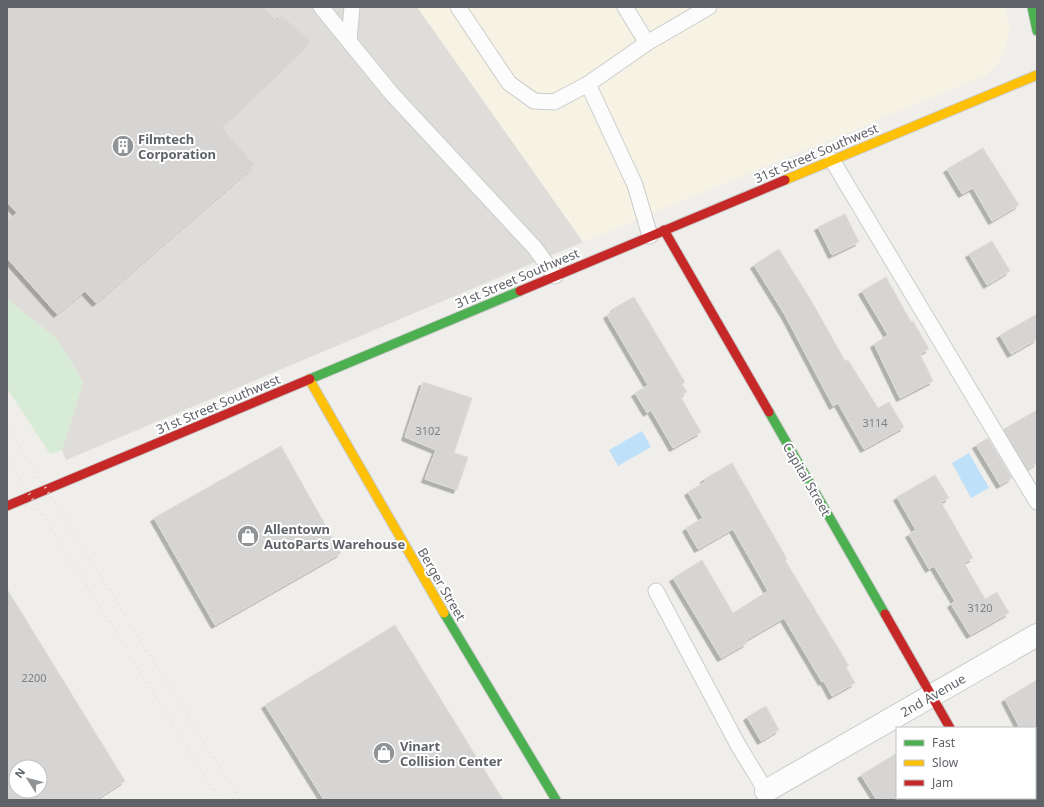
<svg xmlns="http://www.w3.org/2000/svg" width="1044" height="807" font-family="'Noto Sans',sans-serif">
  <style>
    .commercial { fill: #f7f3e4 }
    .industrial { fill: #dfddda }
    .green { fill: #d8ebd6 }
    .water { fill: #bfe0f9 }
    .building { fill: #d6d5d3; stroke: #deddd9; fill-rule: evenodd; filter: url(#shadow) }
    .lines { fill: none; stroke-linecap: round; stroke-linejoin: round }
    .lane-casing { stroke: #cbcccc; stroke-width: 17 }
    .street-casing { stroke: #cbcccc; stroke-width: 24 }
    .fast-casing { stroke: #cacacb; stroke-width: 11 }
    .slow-casing { stroke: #cacacb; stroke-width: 11 }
    .jam-casing { stroke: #cacacb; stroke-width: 11 }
    .lane { stroke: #fdfcfc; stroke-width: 15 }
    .street { stroke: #fdfcfc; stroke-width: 22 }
    .fast { stroke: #4caf50; stroke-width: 9 }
    .slow { stroke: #ffc107; stroke-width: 9 }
    .jam { stroke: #c62828; stroke-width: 9 }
    .rail { stroke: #e4e4e4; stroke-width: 3; stroke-dasharray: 1 5; stroke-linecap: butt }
    .labels { text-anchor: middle; stroke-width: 4; stroke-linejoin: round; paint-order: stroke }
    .number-label { font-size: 11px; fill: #7e8184 }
    .poi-label { font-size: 13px; font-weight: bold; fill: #5f6368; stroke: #fff; text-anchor: start }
    .street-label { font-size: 13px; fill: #5f6368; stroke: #fff }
  </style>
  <defs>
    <filter id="shadow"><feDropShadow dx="-3.5" dy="3.5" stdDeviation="0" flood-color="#0004"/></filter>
  </defs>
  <rect width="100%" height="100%" fill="#efeeea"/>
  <path class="commercial" d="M417,7h588l5,25 -9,27 -15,16 -403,167z"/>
  <path class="industrial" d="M7,7h410l166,235 -517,218 -4,-10 21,-68 -26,-43 -50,-40z"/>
  <path class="green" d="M7,299l50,40 26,43 -21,68 -12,4 -43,-66z"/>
  <g class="water">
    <path d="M642,431l9,16 -33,19 -9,-16z"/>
    <path d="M969,453l20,35 -18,10 -19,-35z"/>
  </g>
  <g class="building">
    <path d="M7,7h256l14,14 4,-6 30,26 -89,86 33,38 -159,138 -11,-12 -28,23 -50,-56v-37l10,-8 -10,-11z"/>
    <path d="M983,148l36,57 -27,16 -19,-33 -11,6 -15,-25z"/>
    <path d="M845,214l14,28 -27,13 -14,-28z"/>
    <path d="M992,241l18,30 -23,14 -18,-31z"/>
    <path d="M779,249l33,53 33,59 3,-1 30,48 11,-6 15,25 -40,22 -26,-46 -5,3 -48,-91 -31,-50z"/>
    <path d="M886,277l25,45 2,-1 16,28 -9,5 13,27 -33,17 -26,-54 14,-9 -26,-44z"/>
    <path d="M634,297l51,85 -3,2 5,8 -7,4 21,36 -28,16 -22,-38 -4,3 -12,-20 13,-8 -41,-70 8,-5 -1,-2z"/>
    <path d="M1037,314v25l-26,15 -11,-19z"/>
    <path d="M423,382l49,16 -18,55 14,4 -11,33 -32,-11 11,-29 -31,-13z"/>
    <path d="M1037,410v53l-9,6 -24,-40z"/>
    <path d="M988,438l24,40 -12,7 -24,-40z"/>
    <path d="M281,446l60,107 -126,72 -61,-107z"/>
    <path d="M732,463l55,96 -2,1 64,106 -3,1 9,16 -23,13 -8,-15 -2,1 -38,-64 -38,22 1,3 -26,15 -48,-80 29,-18 31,53 35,-22 -35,-62 -35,20 -12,-21 17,-10 -15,-26 17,-10 -1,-3z"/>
    <path d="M935,475l14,23 -8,4 32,56 -9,5 21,36 12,-7 12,21 -39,22 -19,-31 4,-3 -21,-35 -5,3 -20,-35 7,-4 -19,-33z"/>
    <path d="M7,589l118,192 -30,19h-88zM16,767h24v24h-24z"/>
    <path d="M395,625l108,175h-179l-59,-95z"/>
    <path d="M1037,680v48h-17l-15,-29z"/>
    <path d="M766,706l13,24 -18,11 -14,-24z"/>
    <path d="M897,753v47h-20l-16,-25z"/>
  </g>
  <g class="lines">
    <g class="lane-casing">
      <g id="lane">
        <path d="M321,7l71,87 143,154 20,28"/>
        <path d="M458,7l51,76 25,18 20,1 34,-18 47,101 15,51"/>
        <path d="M625,7l22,36"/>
        <path d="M349,40l3,-33"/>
        <path d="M588,84l59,-41 62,-36"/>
        <path d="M832,160l205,342"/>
        <path d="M656,591l82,154 28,46"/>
      </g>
    </g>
    <g class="street-casing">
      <g id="street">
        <path d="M766,791l271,-156"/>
        <path d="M990,798l1,2"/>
      </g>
    </g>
    <g class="fast-casing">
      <g id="fast">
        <path d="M1032,7l5,24"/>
        <path d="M310,379l210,-88"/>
        <path d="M769,412l116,202"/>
        <path d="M444,613l112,187"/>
      </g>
    </g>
    <g class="slow-casing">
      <g id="slow">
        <path d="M785,180l252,-105"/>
        <path d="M309,379l135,234"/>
      </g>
    </g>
    <g class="jam-casing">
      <g id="jam">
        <path d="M664,230l105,182"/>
        <path d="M520,291l265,-111"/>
        <path d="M7,506l303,-127"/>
        <path d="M885,614l65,114"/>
      </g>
    </g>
    <use href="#lane" class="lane"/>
    <use href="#street" class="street"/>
    <use href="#fast" class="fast"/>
    <use href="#slow" class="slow"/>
    <use href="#jam" class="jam"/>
    <g class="rail">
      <path d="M7,426l233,374"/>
      <path d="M7,458l213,342"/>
    </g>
  </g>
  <defs>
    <g id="building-disc" transform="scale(1.15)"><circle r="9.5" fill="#919496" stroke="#fff"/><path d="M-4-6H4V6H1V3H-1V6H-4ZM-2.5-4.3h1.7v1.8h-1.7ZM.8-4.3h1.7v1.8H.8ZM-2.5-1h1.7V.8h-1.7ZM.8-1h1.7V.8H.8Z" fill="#fff"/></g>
    <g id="shop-disc" transform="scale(1.15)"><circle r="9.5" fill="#919496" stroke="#fff"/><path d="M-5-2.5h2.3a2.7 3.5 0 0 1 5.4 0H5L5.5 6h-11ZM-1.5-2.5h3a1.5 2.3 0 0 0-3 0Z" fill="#fff"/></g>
  </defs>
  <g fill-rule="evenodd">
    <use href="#building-disc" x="123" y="146"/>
    <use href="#shop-disc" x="248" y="536"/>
    <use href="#shop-disc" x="384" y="753"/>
  </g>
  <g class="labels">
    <g class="number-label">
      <text x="875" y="427">3114</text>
      <text x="428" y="435">3102</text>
      <text x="980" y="612">3120</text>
      <text x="34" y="682">2200</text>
    </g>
    <g class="poi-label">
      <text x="138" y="144">Filmtech<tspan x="138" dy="15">Corporation</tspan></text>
      <text x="264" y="534">Allentown<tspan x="264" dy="15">AutoParts Warehouse</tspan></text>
      <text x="400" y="751">Vinart<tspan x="400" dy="15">Collision Center</tspan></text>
    </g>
    <g class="street-label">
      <text transform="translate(816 153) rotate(-23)" y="5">31st Street Southwest</text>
      <text transform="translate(517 278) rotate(-23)" y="5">31st Street Southwest</text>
      <text transform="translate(218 404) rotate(-23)" y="5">31st Street Southwest</text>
      <text transform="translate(807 479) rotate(60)" y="5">Capital Street</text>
      <text transform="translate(442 584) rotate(60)" y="5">Berger Street</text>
      <text transform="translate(933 695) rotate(-30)" y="5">2nd Avenue</text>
    </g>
  </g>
  <rect width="1044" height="807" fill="none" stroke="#5f6368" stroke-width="16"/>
  <rect x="896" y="727" width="140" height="72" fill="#ffffff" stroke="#bfc1c3"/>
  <rect x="904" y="740" width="20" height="6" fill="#4caf50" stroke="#bfc1c3"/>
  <text x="932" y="747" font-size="12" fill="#5f6368">Fast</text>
  <rect x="904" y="760" width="20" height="6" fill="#ffc107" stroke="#bfc1c3"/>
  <text x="932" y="767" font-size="12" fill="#5f6368">Slow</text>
  <rect x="904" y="780" width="20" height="6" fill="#c62828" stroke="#bfc1c3"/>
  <text x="932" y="787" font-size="12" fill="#5f6368">Jam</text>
  <g transform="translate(28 779) rotate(306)"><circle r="19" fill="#ffffff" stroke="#bfc1c3"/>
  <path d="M0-3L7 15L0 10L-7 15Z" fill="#919496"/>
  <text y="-6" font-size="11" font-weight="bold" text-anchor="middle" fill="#5f6368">N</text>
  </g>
</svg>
